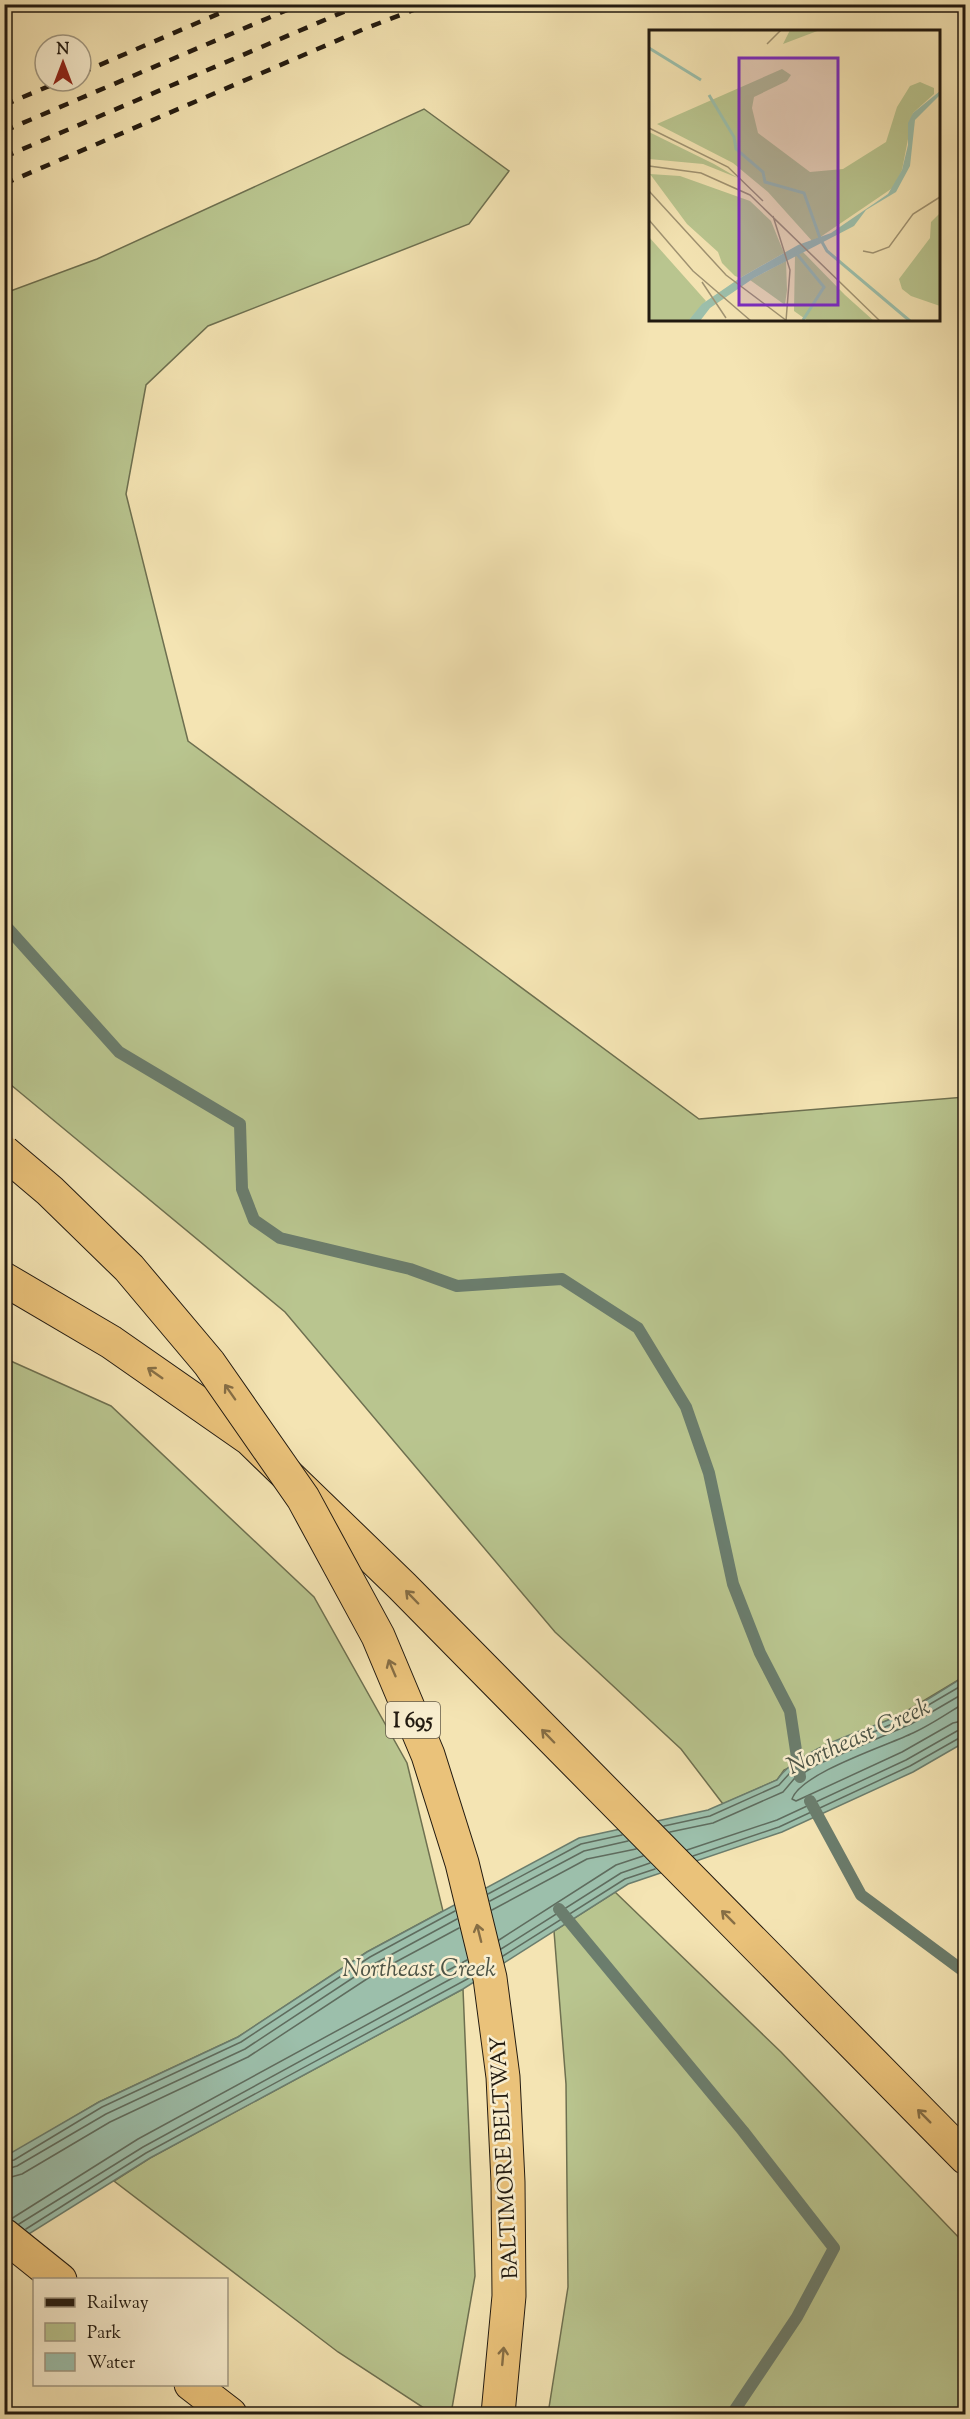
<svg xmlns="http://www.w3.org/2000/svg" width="970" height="2419" font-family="'Sorts Mill Goudy',serif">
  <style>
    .green { fill: #b9c58f; stroke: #6e7050; stroke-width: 1.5 }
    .water { fill: #9cbfab; stroke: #6b7d6d; stroke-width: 1.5 }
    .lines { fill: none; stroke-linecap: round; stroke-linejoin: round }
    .shore { stroke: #5f6c5e; stroke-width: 1.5 }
    .stream { stroke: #6b7d6d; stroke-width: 12 }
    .highway-casing { stroke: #221a10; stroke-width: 35 }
    .highway { stroke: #eac27a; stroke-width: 33 }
    .rail { stroke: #221a10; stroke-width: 4.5; stroke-dasharray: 10 10; stroke-linecap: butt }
    .highway-bridge-casing { stroke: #221a10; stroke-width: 35; stroke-linecap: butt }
    .highway-bridge { stroke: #eac27a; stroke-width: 33 }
    .oneway { stroke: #866e45 }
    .labels { text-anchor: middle; stroke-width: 5; stroke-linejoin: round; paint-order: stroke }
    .shield { fill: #f8edce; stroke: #625949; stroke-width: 1.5 }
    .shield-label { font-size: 21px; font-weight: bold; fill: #221a10 }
    .street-label { font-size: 22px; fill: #221a10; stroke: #f8edce }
    .water-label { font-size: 24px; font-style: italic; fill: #4d5446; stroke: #f8edce }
    .inset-river { fill: none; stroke: #9cbfab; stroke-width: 3 }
    .inset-road { fill: none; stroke: #a09372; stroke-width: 1.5 }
    .view { fill: #7b2cbf; fill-opacity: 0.15; stroke: #7b2cbf; stroke-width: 3 }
    .inset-edge { fill: none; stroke: #221a10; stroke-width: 3 }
  </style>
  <rect width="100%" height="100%" fill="#f4e4b3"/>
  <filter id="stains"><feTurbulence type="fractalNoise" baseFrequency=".00333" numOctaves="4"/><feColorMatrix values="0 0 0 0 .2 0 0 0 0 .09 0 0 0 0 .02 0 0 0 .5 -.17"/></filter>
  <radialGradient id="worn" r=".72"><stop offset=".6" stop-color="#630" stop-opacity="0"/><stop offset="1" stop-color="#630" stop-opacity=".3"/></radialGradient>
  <g class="green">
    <path d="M424,109l85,62 -40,53 -261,102 -62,59 -20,109 62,247 511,378 266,-22v579l-60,36 -121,58 -7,10 -54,24 -42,-55 -126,-117 -270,-320 -280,-232v-787l92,-34z"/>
    <path d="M4,1358l107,48 203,191 93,166 36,148 -76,41 -129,85 -139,65 -91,54 -4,-2z"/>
    <path d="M615,1892l166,160 184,192v170h-417l20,-127 -2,-203 -12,-153z"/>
    <path d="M463,1989l12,287 -24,138h-18l-95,-62 -224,-171 36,-23z"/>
  </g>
  <path class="water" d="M965,1676v66l-52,30 -131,60 -154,52 -165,105 -313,169 -145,91v-91l4,-4 90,-52 139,-65 129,-85 212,-114 129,-28 69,-30c23,-34 92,-49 129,-68 20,-11 40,-24 59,-36z"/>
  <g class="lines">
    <g class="shore">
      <path d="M966,1702c-18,11 -35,23 -53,31 -27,13 -112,40 -121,66l4,2 106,-49 51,-29 13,-3"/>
      <path d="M664,1826l46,-10 69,-31 10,-11 23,-15 96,-42 58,-34"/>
      <path d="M670,1832l43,-9 70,-31 11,-13 22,-14 95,-41 55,-32"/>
      <path d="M687,1850l90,-30 129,-60 51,-29 9,-2"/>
      <path d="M693,1856l86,-29 131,-61 51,-29h5"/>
      <path d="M488,1894l93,-50 41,-9"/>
      <path d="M490,1901l94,-50 44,-10"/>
      <path d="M492,1910l95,-51 49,-10"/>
      <path d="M499,1940l117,-75 27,-9"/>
      <path d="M501,1949l120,-76 29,-10"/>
      <path d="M503,1956l122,-77 30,-10"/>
      <path d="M4,2162l10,-2 88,-53 139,-65 129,-85 85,-46"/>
      <path d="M4,2170l13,-4 89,-52 139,-65 129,-85 83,-45"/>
      <path d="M4,2179l18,-5 88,-52 138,-65 131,-86 80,-43"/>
      <path d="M11,2219l127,-80 329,-179"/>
      <path d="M19,2224l124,-77 326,-178"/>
      <path d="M26,2229l120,-76 325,-176"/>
    </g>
    <g class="stream">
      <path d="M4,924l115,128 121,72 2,65 12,31 26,18 130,31 47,17 105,-7 76,49 48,79 23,66 24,111 27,69 30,58 10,66"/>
      <path d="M810,1801l51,94 105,78"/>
      <path d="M559,1909l184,222 91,117 -37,69 -65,97"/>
    </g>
    <g class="highway-casing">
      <g id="highway">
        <path d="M4,1279l107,63 139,97 152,147 564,572"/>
        <path d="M4,2235l56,45"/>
        <path d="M191,2384l39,30"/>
      </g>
    </g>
    <use href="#highway" class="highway"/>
    <g class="rail">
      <path d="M81,73l160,-69"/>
      <path d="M4,105l57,-24"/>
      <path d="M4,131l297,-127"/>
      <path d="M4,157l358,-153"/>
      <path d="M4,184l360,-155 65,-25"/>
    </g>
    <g class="highway-bridge-casing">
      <path id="highway-bridge" d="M4,1152l46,39 79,77 80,95 94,135 75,138 50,119 34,108 28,115 13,99 5,105 1,114 -11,118"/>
    </g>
    <use href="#highway-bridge" class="highway-bridge"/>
  </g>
  <defs><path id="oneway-shaft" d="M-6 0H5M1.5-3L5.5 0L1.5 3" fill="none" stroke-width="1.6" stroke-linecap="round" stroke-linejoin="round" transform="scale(1.5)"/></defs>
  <g class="oneway">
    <use href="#oneway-shaft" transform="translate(155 1373) rotate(-145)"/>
    <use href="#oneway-shaft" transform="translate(230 1392) rotate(-125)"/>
    <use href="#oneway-shaft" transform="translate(412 1597) rotate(-134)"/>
    <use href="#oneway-shaft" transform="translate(392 1668) rotate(-113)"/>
    <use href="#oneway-shaft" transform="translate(548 1736) rotate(-134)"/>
    <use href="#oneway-shaft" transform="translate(728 1917) rotate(-135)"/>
    <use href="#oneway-shaft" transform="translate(479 1933) rotate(-104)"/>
    <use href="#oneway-shaft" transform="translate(924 2116) rotate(-135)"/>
    <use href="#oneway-shaft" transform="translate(503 2356) rotate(-85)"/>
  </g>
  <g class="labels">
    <rect class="shield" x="386" y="1702" width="54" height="36" rx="4.5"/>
    <g class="shield-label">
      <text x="413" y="1727">I 695</text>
    </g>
    <g class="street-label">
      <text transform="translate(503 2158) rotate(-93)" y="8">BALTIMORE BELTWAY</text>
    </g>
    <g class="water-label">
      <text transform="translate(858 1736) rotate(-24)" y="8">Northeast Creek</text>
      <text x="419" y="1976">Northeast Creek</text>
    </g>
  </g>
  <g transform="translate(649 30)">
    <rect width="291" height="291" fill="#f4e4b3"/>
    <path d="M141,0h30l-37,14zM133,39l9,6 -4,6 -33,16 -2,11 6,25 52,39 33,-3 43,-27 11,-35 13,-21 10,-4 14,6v6l-21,19 -11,57 -8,17 -81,55 -45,-50 -35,-29 -76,-39zM0,102l65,32 24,14 -35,-14 -54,-5zM1,144l30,2 70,25 21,20 13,32 -44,25 -5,-2 -13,-13 -4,-11 -31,-28zM291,183v93l-29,-10 -9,-7 -3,-10 31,-41 1,-16zM0,207l57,64 -18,20h-39zM153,221l43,44 29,26h-66l-14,-10 1,-56zM137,231l1,29 -2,15 -35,-25z" fill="#b9c58f"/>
    <path d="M291,61v4l-25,25 -5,46 -14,26 -30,18 -12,16 -100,52 -44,30 -10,13h-12l14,-17 38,-26 58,-33 33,-12 57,-39 14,-24 6,-25v-22l5,-10z" fill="#9cbfab"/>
    <path class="inset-river" d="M0,18l52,32M60,65l25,42 2,12 27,23 2,10 39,11 16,45M173,212l5,9 83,70M147,223l28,34 -21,33"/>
    <path class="inset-road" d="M118,14l14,-14M0,98l79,39 35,34M0,136l52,7 49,22 130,126M0,161l77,84 61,46M124,186l17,54 -4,51M0,190l44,51 58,50M214,221l10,2 16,-6 24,-33 27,-17M53,252l24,36"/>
    <path class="view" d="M90,28h99v247h-99z"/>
    <rect width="291" height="291" class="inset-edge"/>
  </g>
  <rect width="970" height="2419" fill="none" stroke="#f4e4b3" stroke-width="24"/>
  <rect x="6" y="6" width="958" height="2407" fill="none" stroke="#221a10" stroke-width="3"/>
  <rect x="12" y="12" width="946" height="2395" fill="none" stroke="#221a10" stroke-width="1.5"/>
  <rect x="33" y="2278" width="195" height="108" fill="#f8edce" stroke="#a29982" stroke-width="1.5"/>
  <rect x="45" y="2298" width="30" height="9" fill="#221a10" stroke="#a29982" stroke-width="1.5"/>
  <text x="87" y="2308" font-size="18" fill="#221a10">Railway</text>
  <rect x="45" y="2323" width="30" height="18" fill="#b9c58f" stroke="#a29982" stroke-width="1.5"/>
  <text x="87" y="2338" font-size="18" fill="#221a10">Park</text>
  <rect x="45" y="2353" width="30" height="18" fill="#9cbfab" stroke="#a29982" stroke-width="1.5"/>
  <text x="87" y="2368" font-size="18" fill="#221a10">Water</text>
  <g transform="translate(63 63)"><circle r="28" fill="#f8edce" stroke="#a29982" stroke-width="1.5"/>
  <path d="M0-4.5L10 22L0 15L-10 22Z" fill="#8f2418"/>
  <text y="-9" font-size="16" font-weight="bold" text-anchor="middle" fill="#221a10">N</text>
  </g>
  <rect width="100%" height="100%" filter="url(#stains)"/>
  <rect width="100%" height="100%" fill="url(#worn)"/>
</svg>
